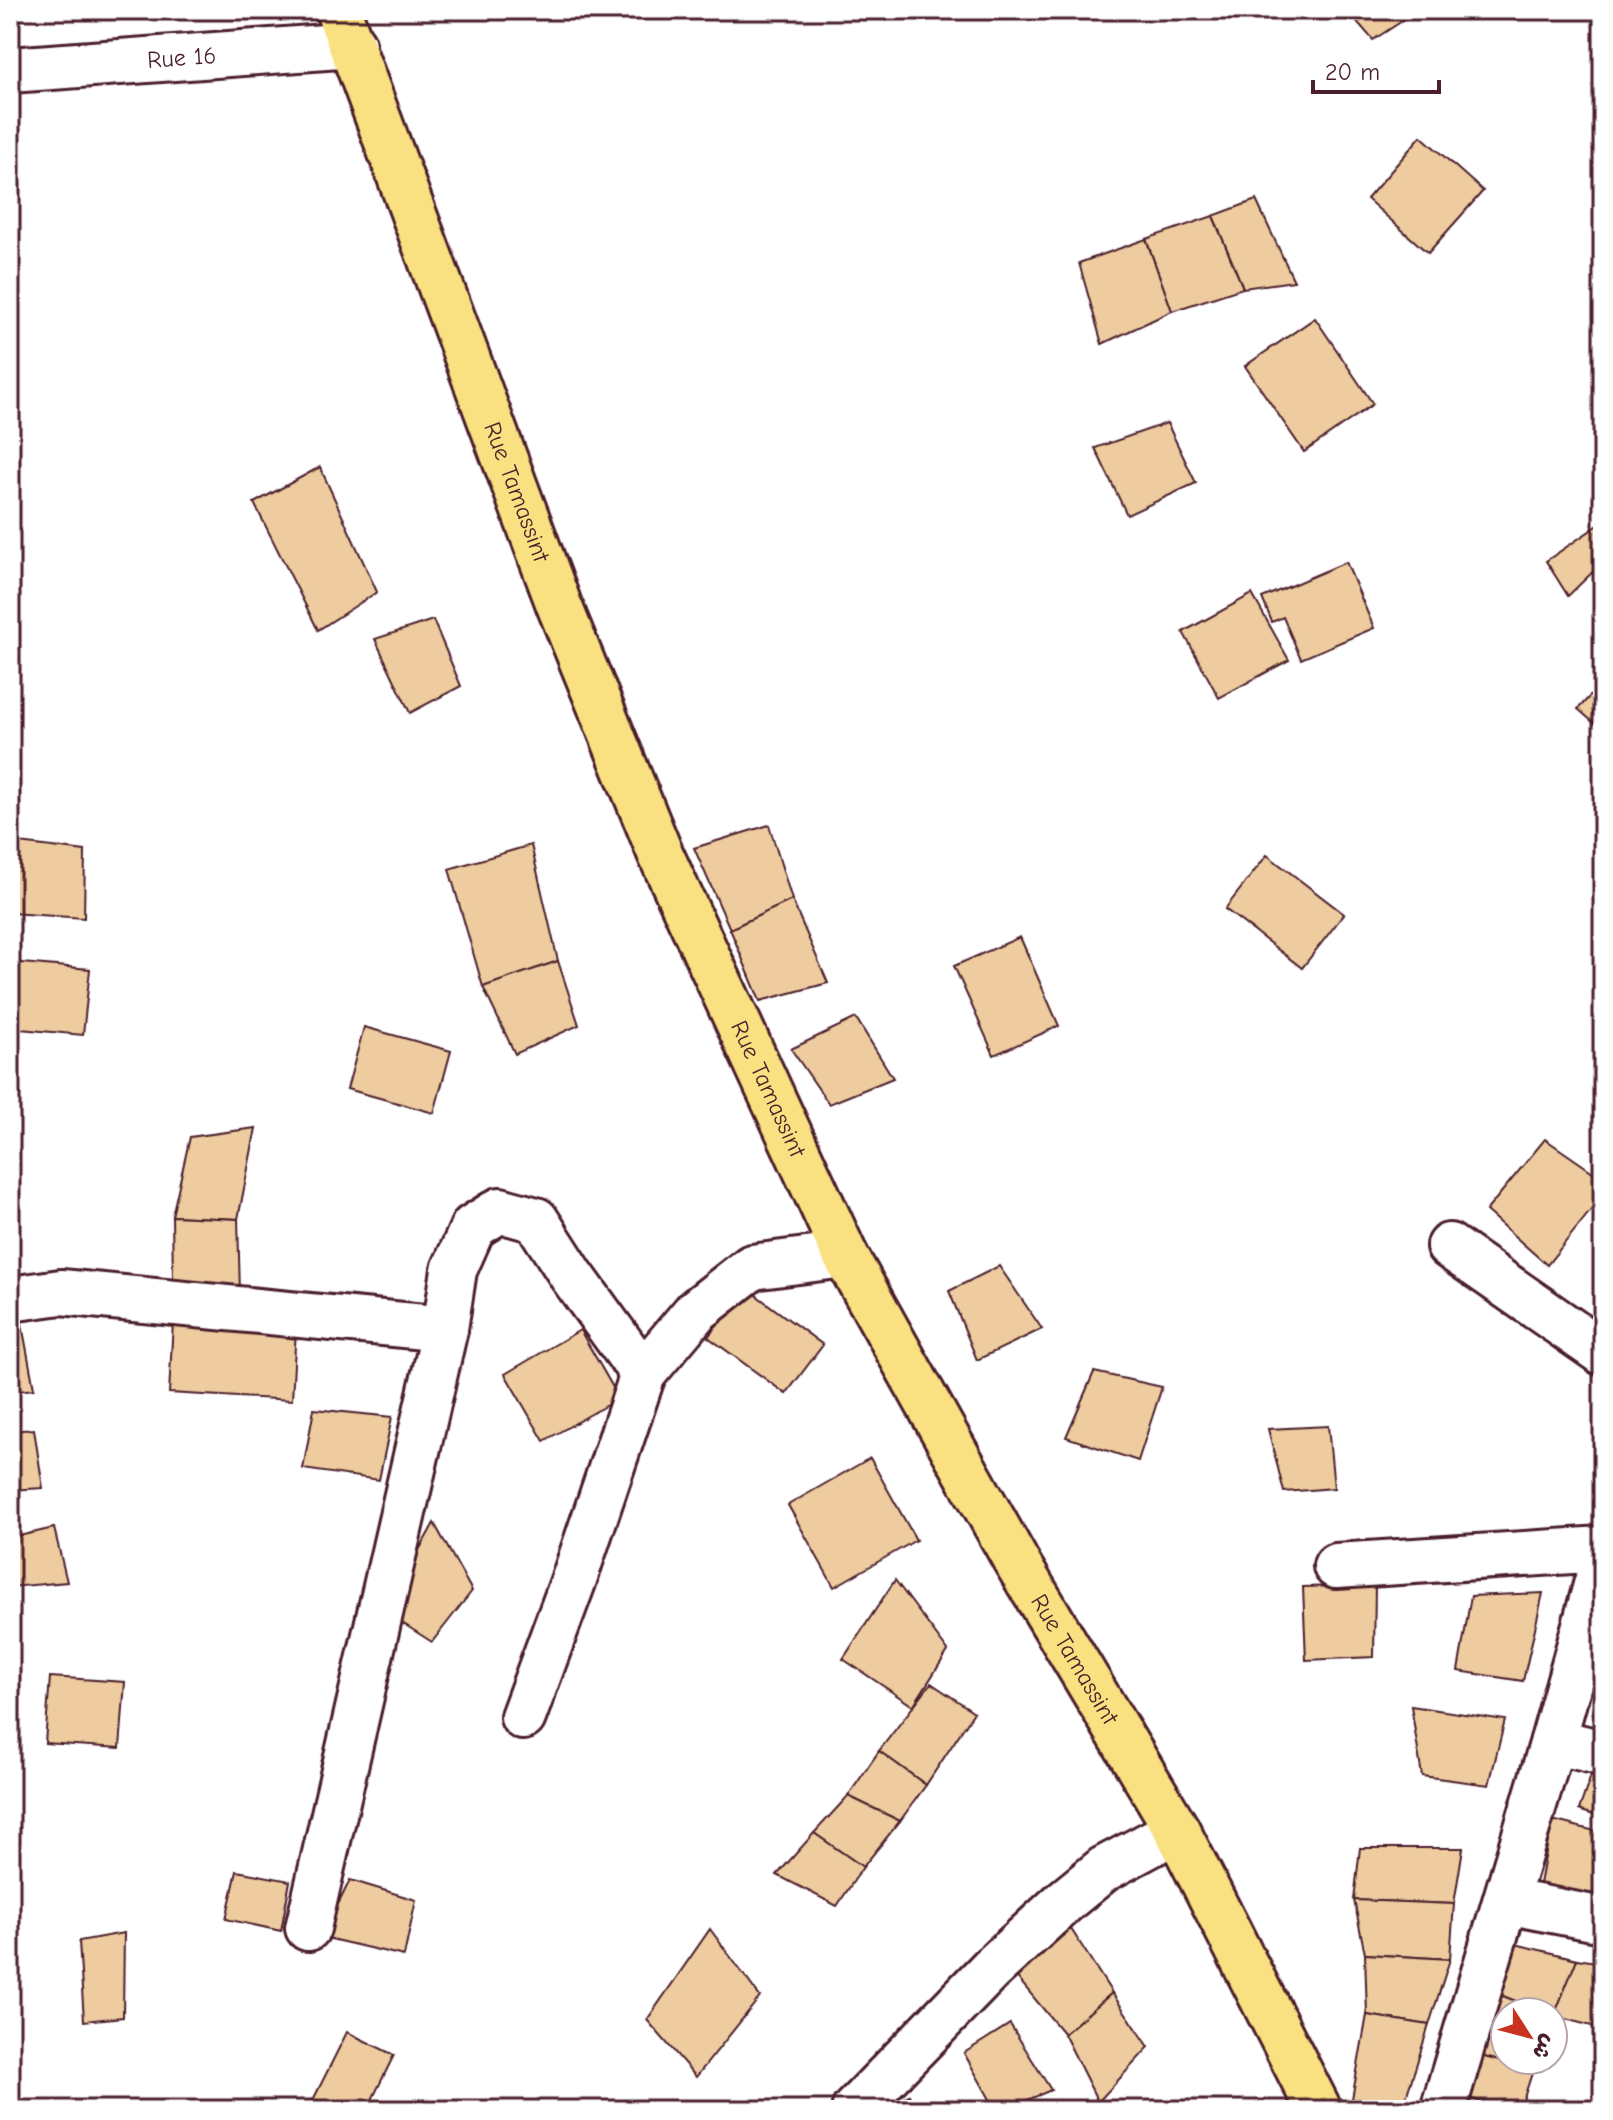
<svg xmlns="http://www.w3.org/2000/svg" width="1613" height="2120" font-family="'Comic Neue','Playpen Sans Arabic',sans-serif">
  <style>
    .building { fill: #eecca0; stroke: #4a1f2b; stroke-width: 2 }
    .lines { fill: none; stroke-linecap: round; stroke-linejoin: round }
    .minor-casing { stroke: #4a1f2b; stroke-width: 50 }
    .major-casing { stroke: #4a1f2b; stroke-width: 50 }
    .minor { stroke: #fff; stroke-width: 44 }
    .major { stroke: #f9e181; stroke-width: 44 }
    .labels { text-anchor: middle; stroke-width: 6; stroke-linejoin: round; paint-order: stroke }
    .street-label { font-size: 24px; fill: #4a1f2b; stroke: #fff }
  </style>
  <rect width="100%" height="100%" fill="#fff"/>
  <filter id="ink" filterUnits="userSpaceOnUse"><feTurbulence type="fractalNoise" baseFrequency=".0125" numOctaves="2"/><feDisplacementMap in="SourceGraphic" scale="16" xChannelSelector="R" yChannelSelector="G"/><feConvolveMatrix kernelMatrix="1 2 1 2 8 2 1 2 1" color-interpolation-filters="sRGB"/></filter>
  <g filter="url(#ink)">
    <g class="building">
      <path d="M1347,10h72l-46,30z"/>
      <path d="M1421,136l62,55 -55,62 -61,-54z"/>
      <path d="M1256,200l38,81 -51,7 -30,-72z"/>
      <path d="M1213,216l30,72 -71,23 -26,-72z"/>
      <path d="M1146,239l26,72 -70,33 -23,-81z"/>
      <path d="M1315,318l58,86 -69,48 -59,-86z"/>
      <path d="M1167,423l29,60 -69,32 -32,-67z"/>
      <path d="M320,467l57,125 -59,38 -64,-127z"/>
      <path d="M1603,522v44l-2,-2 -33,32 -22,-35z"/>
      <path d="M1346,562l28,66 -73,31 -18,-42 -11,5 -10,-24z"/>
      <path d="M1252,594l37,66 -70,38 -36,-66z"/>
      <path d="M433,620l28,66 -51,27 -35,-74z"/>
      <path d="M1603,682v49l-25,-22z"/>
      <path d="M769,825l23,75 -62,29 -36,-81z"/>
      <path d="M11,842l74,9 -1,67 -74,-5z"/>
      <path d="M531,845l27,116 -75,26 -34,-118z"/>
      <path d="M1267,855l77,59 -42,54 -77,-59z"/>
      <path d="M792,900l36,83 -68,18 -30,-72z"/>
      <path d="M1020,937l39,89 -65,29 -40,-89z"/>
      <path d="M558,961l21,64 -64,29 -32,-67z"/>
      <path d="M10,962l80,7 -7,66 -73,-7z"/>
      <path d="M856,1018l37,60 -64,26 -38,-55z"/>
      <path d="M364,1027l87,24 -17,62 -87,-24z"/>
      <path d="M256,1128l-18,91 -66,-3 18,-79z"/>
      <path d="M1545,1139l58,40v16l-56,70 -61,-54z"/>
      <path d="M172,1216l66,3 2,74 -67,-12z"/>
      <path d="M999,1266l43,63 -65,31 -28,-69z"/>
      <path d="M745,1287l78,58 -37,49 -78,-57z"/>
      <path d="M21,1319l13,70 -24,3v-72z"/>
      <path d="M173,1322l123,6 -4,72 -123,-7z"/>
      <path d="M580,1330l39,68 -75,43 -39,-67z"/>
      <path d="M1094,1372l68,15 -24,74 -72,-24z"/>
      <path d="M314,1409l78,8 -13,63 -76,-11z"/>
      <path d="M1328,1426l6,62 -50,4 -16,-63z"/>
      <path d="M34,1429l9,59 -33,2v-59z"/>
      <path d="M870,1458l46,82 -82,47 -46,-82z"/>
      <path d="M434,1523l38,68 -40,51 -47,-30z"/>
      <path d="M54,1528l13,54 -57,5v-49z"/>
      <path d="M895,1580l53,71 -35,55 -70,-47z"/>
      <path d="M1375,1585l-1,72 -68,3 -3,-73z"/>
      <path d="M1543,1593l-20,88 -65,-10 13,-75z"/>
      <path d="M50,1677l75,5 -5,66 -75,-5z"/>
      <path d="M931,1683l43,29 -48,73 -47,-34z"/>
      <path d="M1411,1706l94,14 -16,65 -67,-9z"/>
      <path d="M879,1751l47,34 -26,36 -52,-25z"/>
      <path d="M1597,1758l6,2v58l-24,-8z"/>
      <path d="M848,1796l52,25 -37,46 -49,-34z"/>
      <path d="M1552,1820l51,13v29l-7,39 -57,-12z"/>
      <path d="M814,1833l49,34 -26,39 -60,-31z"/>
      <path d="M1360,1848h103l-9,56 -100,-4z"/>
      <path d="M237,1871l53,10 -9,50 -55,-12z"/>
      <path d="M350,1880l66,20 -12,56 -82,-19z"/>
      <path d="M1354,1900l100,4 -4,55 -85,-5z"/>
      <path d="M710,1929l50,68 -64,80 -49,-57z"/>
      <path d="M1071,1929l41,64 -48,41 -49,-59z"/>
      <path d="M124,1933l-1,84 -39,4 -5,-80z"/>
      <path d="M1511,1943l66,16 -23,57 -1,-4h-10l-50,-20z"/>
      <path d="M1365,1954l85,5 -21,66 -62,-10z"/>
      <path d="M1577,1959l26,4v66l-49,-13z"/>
      <path d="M1493,1992l50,20h-38v48h32l-4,10 -64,-17z"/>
      <path d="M1112,1993l37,54 -51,55 -34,-68z"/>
      <path d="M1367,2015l62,10 -27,85h-52z"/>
      <path d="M1010,2024l41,66 -47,20h-8l-32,-57z"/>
      <path d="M347,2032l47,23 -27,55h-59z"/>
      <path d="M1469,2053l64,17 -13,40h-14l-46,-15z"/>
      <path d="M909,2095l8,15h-31z"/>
    </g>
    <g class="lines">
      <g class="minor-casing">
        <g id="minor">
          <path id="s1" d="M10,70l343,-25"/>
          <path d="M1449,1246l154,107"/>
          <path d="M10,1299l51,-7 384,37"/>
          <path d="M1336,1566l267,-17"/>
          <path d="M523,1717l51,-138 69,-205"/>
          <path d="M1553,1741l50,12"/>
          <path d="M1506,1901l97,19"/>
          <path d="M308,1928l137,-599 9,-59 19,-43 27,-17 36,10 36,56 71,98 53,-63 56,-44 93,-12"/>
          <path d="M854,2110l136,-140 76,-70 38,-31 73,-39"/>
          <path d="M1443,2110l110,-369 50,-181"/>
        </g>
      </g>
      <g class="major-casing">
        <g id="major">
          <path id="s2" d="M338,10l221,595 101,248 185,402 171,306 161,269 142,280"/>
        </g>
      </g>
      <use href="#minor" class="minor"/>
      <use href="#major" class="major"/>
    </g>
  </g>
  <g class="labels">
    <g class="street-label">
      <text dy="8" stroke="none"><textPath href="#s1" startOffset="172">Rue 16</textPath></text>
      <text dy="8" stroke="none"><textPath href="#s2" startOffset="514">Rue Tamassint</textPath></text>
      <text dy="8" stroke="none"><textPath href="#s2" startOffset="1162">Rue Tamassint</textPath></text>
      <text dy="8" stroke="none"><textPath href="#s2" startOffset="1810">Rue Tamassint</textPath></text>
    </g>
  </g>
  <rect width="1613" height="2120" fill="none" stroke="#fff" stroke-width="40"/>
  <rect x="20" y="20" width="1573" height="2080" fill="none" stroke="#4a1f2b" stroke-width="3" filter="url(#ink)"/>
  <g transform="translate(1529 2036) rotate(126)"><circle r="38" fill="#ffffff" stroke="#b7a5aa" stroke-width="2"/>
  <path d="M0-6L14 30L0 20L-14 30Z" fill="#c8321e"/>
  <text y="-12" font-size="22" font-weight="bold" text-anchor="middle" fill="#4a1f2b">ش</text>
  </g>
  <path d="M1313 80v12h126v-12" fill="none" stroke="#4a1f2b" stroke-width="4"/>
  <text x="1325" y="80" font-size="24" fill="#4a1f2b" stroke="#ffffff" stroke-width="6" paint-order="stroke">20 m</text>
</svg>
